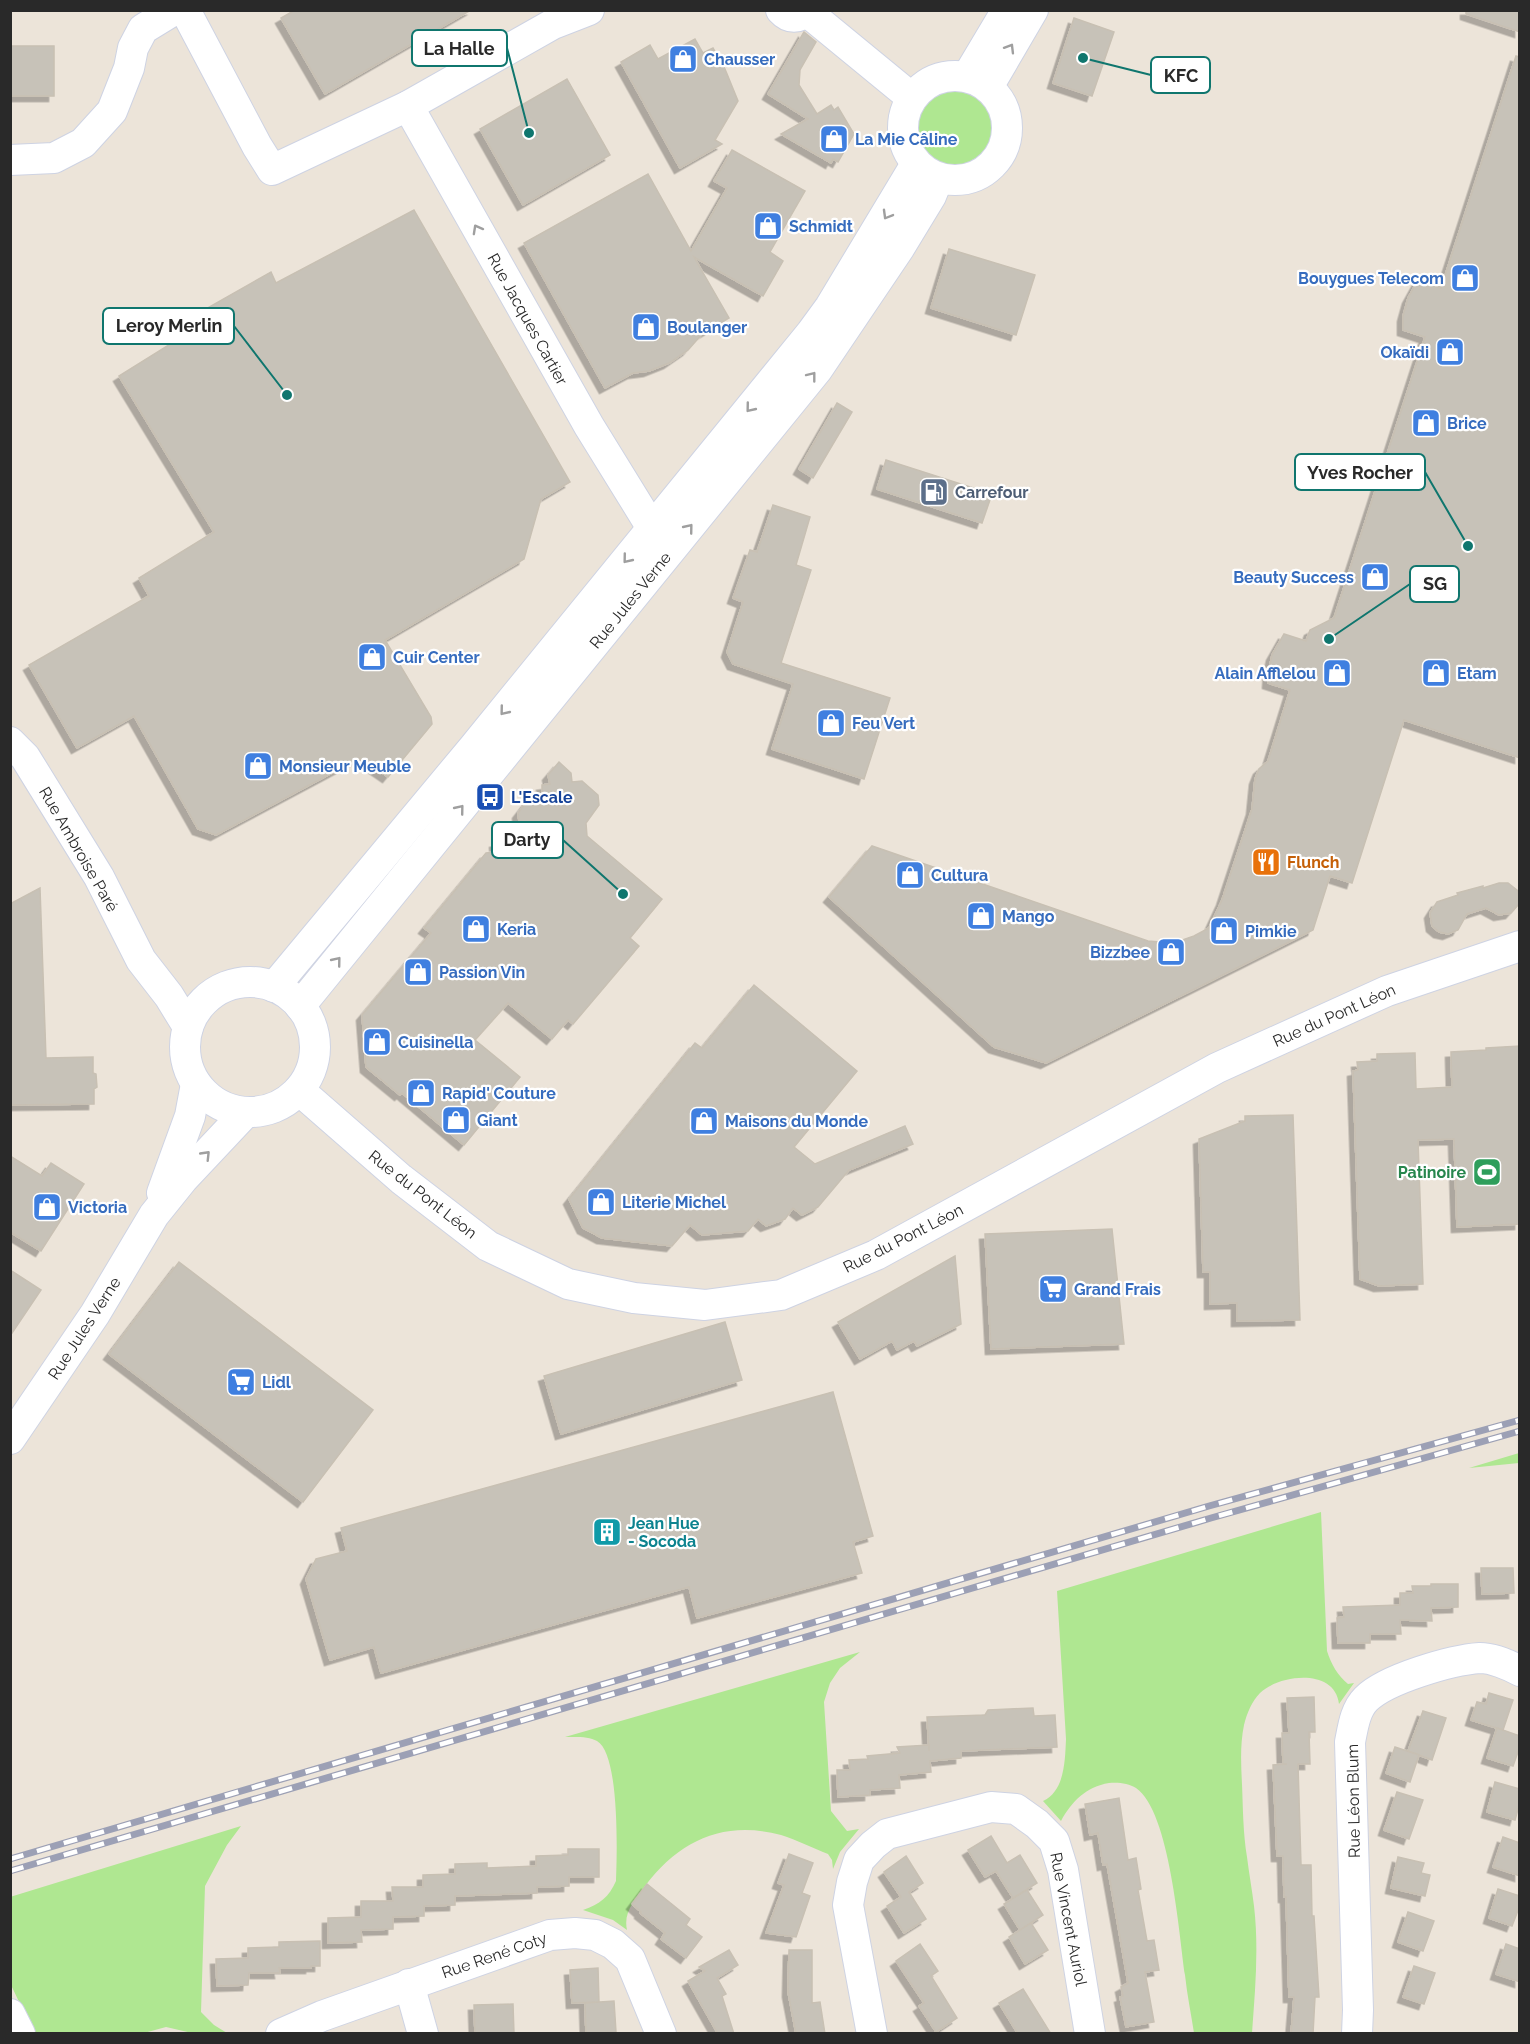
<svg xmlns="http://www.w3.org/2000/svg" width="1530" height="2044" font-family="Raleway,sans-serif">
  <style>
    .green { fill: #afe791 }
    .building { fill: #c7c2b8; stroke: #c8c0b3; stroke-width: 1.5; filter: url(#shadow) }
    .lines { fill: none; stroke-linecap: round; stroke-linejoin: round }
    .minor-casing { stroke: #ced3e3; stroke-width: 32 }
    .minor { stroke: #fff; stroke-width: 30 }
    .rail-casing { stroke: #9ca0b5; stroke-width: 7 }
    .rail { stroke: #fff; stroke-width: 4.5; stroke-dasharray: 14; stroke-linecap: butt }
    .oneway { stroke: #9f9f9f }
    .labels { text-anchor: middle; stroke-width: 4.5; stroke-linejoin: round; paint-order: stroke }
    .shop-label { font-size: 16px; font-weight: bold; fill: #366cbe; stroke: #fff; text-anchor: start }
    .street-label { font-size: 16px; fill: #292929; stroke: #fff }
    .service-label { font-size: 16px; font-weight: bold; fill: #4e5e75; stroke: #fff; text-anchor: start }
    .transit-label { font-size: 16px; font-weight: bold; fill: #164399; stroke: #fff; text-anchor: start }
    .food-label { font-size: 16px; font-weight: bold; fill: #c56008; stroke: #fff; text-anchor: start }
    .leisure-label { font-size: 16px; font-weight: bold; fill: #27864d; stroke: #fff; text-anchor: end }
    .culture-label { font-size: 16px; font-weight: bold; fill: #0d838f; stroke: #fff; text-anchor: start }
    .leader { fill: none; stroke: #0f766e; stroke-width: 2 }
    .callout-dot { fill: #0f766e; stroke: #fff; stroke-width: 2 }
    .callout { fill: #fff; stroke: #0f766e; stroke-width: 2 }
    .callout-label { font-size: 18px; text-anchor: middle; font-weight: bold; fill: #292929 }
  </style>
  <defs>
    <filter id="shadow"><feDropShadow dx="-5.5" dy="5.5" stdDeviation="0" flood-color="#0004"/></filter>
  </defs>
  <rect width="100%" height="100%" fill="#ece4d9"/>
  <g class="green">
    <circle cx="954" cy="126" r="39"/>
    <path d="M1519,1453v10l-50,5z"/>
    <path d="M1321,1512l6,139c4,13 11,25 21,33l6,-1 -15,21c-4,-36 -59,-30 -79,-11 -8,8 -13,20 -16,32 -4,19 -3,40 -2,59 1,24 1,49 5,73 2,16 5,33 7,49 5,43 1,85 -2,127h-58c-3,-19 -7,-39 -9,-58 -6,-41 -15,-164 -49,-187 -7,-5 -19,-6 -27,-5 -23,4 -37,18 -48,38l-18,-20c22,-10 22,-41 23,-62l-9,-148z"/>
    <path d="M860,1652l-20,16 -10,15 -6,19 7,109 16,20 12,-2 -19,23 -7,17 -1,-9 -4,-6c-15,-6 -31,-14 -47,-19 -57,-15 -101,5 -136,51 -10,14 -22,26 -18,44l-14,-10 -30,-10c17,-6 26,-13 33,-29 1,-26 4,-127 -19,-140 -8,-5 -22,-4 -32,-4z"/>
    <path d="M241,1826l-14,19 -22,41 -4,126 13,13 13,8h-35l-26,-6 -22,6h-110l-23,-48 -1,-88z"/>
  </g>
  <g class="building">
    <path d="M295,10h176l-146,84 -44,-76z"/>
    <path d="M1466,10h54v22l-54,-18z"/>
    <path d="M1074,18l40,14 -22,64 -39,-13z"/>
    <path d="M804,32l12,10 -16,28 -1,15 18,29 14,-9 3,5 4,-3 16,27 -16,28 -5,-3 -2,4 -50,-29 27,-15 -40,-25z"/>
    <path d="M695,39l8,14 10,-5 12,21 13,32 -23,39 7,4 -42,24 -59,-106 29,-17 8,14z"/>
    <rect x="10" y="46" width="44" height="50"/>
    <path d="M1516,56l4,1v701l-116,-38 -52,163 -22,-7 -17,54 -267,133 -52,-16 -165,-150 43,-51 276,95 26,2 20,-7 15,-8 13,-28 30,-91 3,-30 4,-10 9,-8 22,-71 -22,-7 1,-14 3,-14 12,-21 22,7 4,-11 24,-12 91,-281 -22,-7v-14l5,-18 10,-18 23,8z"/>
    <path d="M567,79l43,76 -87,50 -43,-76z"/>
    <path d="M732,150l73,41 -35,61 13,9 -20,35 -69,-39 35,61 -27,16 -14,16 -19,13 -20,8 -16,2 -28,15 -81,-145 124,-69 43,77 36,-63 -13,-7z"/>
    <path d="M414,210l156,272 -29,17 -17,60 -139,81 46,77 1,7 -44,53 -28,-19 -144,77 -18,-6 -64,-113 -57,32 -48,-83 120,-69 -10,-18 75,-46 -95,-156 90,-56 -5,-10 67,-38 5,11z"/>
    <path d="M949,249l86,26 -19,60 -85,-27z"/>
    <path d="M837,403l15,9 -39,66 -14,-9z"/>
    <path d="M886,460l106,34 -10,29 -105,-34z"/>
    <path d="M773,505l37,12 -14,48 15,5 -30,93 109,35 -26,81 -92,-30 21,-65 -60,-20 -6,-12 16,-50 -10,-4 17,-48 7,2z"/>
    <path d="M559,762l12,11 1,9 10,-1 16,14 1,10 -13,18 1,13 75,63 -32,39 9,8 -66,78 -5,-4 -16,19 -44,-36 -33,37 45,37 -56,68 -62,-52 -2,2 -34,-28 -4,-52 69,-82 -7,-5 62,-75 10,-1 -1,-10 9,-2 -2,-8 7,-8 10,-2 -1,-9 14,-18h10v-10l8,-1 -2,-9z"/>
    <path d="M1499,883h9l10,8 1,13 -8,9 -12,2 -13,-7 -19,6 -9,16 -10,4 -9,-2 -7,-6 -2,-13 7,-11 21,-7 -1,-2 26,-7v2z"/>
    <path d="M40,888l6,170 47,-1v16l3,1 1,13 -3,2v15l-84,1v-201z"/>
    <path d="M754,985l103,86 -63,76 21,17 90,-38 8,18 -64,26 -31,37 -16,8 -9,-7 -8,11 -19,7 -8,-7 -10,12 -46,4 -12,-10 -18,21 -70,-8 -19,-10 -14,-29 126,-156 7,5z"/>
    <path d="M1520,1046v178l-63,3 -3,-88 -36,1 5,144 -44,2 -19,-7 -7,-208 5,-1 -1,-8 20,-1v-7l38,-1 1,36 36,-2 -1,-35 35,-2v-2z"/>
    <path d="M1293,1115l7,205 -63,1v-18l-27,1v-32h-7l-4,-133 46,-18v-5z"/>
    <path d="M10,1156l32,20 9,-13 33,21 -43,67 -31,-19z"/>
    <path d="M1112,1229l12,115 -133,5 -6,-115z"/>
    <path d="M955,1256l6,68 -44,22 -3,-5 -17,9 -5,-9 -32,18 -22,-37z"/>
    <path d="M179,1262l194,148 -70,92 -194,-148z"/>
    <path d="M10,1270l31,20 -31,46z"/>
    <path d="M725,1322l17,58 -181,54 -17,-58z"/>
    <path d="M833,1392l40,144 -20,6 9,31 -165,45 -8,-31 -308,86 -7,-26 -44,13 -24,-81 10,-20 31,-8 -6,-23z"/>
    <path d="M1481,1568h32l1,25 -32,1z"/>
    <path d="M1431,1584h27v23l-27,1 1,13 -32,-1 1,14h-31v9h-32l-1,-25 7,-1 -1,-10 57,-2v-12h13l-1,-7h19z"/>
    <path d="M1489,1693l24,7 -10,30 -32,-10 6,-18 9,2z"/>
    <path d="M1314,1697l1,35h-6l1,32h-12l3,101h10l1,51h2l5,81h-4l-2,37h-22l3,-37h-5l-3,-100h-2l-1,-41h-6l-4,-91 14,-1h-4l-1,-31h7l-2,-35z"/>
    <path d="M1033,1708l1,8 21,-1 2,32 -96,4v7l-31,3 1,11 -32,3 1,13 -30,2v5l-32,2 -1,-27h13l-1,-10 19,-1 -1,-3 33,-3 -3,-6 32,-2v6l-2,-34 58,-2 3,-5z"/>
    <path d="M1423,1711l23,7 -14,42 -24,-9z"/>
    <path d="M1497,1728l23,8v10l-7,20 -26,-8z"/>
    <path d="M1395,1747l24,8 -9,27 -24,-9z"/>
    <path d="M1495,1782l25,7v13l-5,18 -28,-8z"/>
    <path d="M1397,1792l26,8 -14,39 -25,-9z"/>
    <path d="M1119,1798l9,62 8,-2 5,31 -3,1 9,51 7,-1 5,30 -14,2 9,50 -28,5 -6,-30 3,-1 -2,-9 7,-4 -10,-57 -11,-62 -4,1 -5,-32 -8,2 -5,-31z"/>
    <path d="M991,1836l16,27 13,-8 17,28 -24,15 -17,-27 -11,6 -17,-27z"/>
    <path d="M1503,1837l17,6v33l-27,-9z"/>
    <path d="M568,1849h31v28h-30v9l-32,1v6l-82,3v9l-31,1v10l-31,1v12l-32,1 1,12 -34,1v-25l33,-1v-16h32l-1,-14h31v-12l32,-1v-10l32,-1v5l49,-2v-10l32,-1z"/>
    <path d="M789,1854l24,9 -11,30 8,3 -14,41 -30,-4 18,-48 -6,-2z"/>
    <path d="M906,1856l17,27 -14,9 17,27 -22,14 -17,-27 14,-9 -17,-25z"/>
    <path d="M1398,1857l26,6 -3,10 9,2 -5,21 -34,-8z"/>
    <path d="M647,1884l43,35 -4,6 16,12 -16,21 -25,-19 4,-6 -25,-20 1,-1 -9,-8z"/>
    <path d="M1498,1889l22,7v9l-8,21 -23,-8z"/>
    <path d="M1027,1890l16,25 -23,15 -16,-26z"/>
    <path d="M1408,1912l26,9 -11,30 -25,-9z"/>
    <path d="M1031,1923l17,27 -23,14 -16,-27z"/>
    <path d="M320,1941v25h-9v2h-32l1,5h-31l-1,12 -31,1 -1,-27 32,-1v-10l31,-1v-5z"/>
    <path d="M920,1944l18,27 -7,5 26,42 -21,14 -17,-26 5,-3 -28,-42z"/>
    <path d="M1506,1944l14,5v33l-24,-8z"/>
    <path d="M729,1950l9,15 -21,13 9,16 -4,2 12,38h-16l-30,-53 17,-10 -6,-4z"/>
    <path d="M789,1950h23v53l8,-1 5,32h-29l-8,-42z"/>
    <path d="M1414,1966l21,7 -11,31 -21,-7z"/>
    <path d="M598,1968l1,34 -27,1 -2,-33z"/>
    <path d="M1023,1989l28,45h-33l-19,-31z"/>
    <path d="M614,2001l2,31 -30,2 -1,-31z"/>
    <path d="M513,2004l1,30h-39l-1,-29z"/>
  </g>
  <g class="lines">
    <g class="minor-casing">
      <g id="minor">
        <path d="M185,10l72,136 15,24 136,-64 145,-82 36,-14"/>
        <path d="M781,10c8,9 18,9 26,0"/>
        <path d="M806,11l106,87"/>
        <circle cx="955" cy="128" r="52"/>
        <path d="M967,77l40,-67"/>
        <path d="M988,87l45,-77"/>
        <path d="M408,106l181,320 63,102"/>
        <path d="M10,160l44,-2 29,-15 29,-32 17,-43 4,-20 10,-19 31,-19"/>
        <path d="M10,742l15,15 74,120 42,83 28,36 19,31"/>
        <circle cx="250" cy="1047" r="65"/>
        <path d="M274,987l199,-239 338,-415 19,-26 86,-143"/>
        <path d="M300,1006l517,-636 83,-123 31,-51 7,-17"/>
        <path d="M299,1090l102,89 87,67 80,38 66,14 71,7 76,-10 95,-40 341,-187 170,-77 133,-45"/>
        <path d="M162,1193l28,-77 6,-32"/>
        <path d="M10,1439l85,-125 59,-99 29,-36 63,-67"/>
        <path d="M409,1984l14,50"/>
        <path d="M10,2014l10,20"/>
        <path d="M281,2034l41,-18 228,-81 25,-2 20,2 18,9 17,15 31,75"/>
        <path d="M872,2034l-24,-129 4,-23 7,-22 14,-15 14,-11 104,-27 25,2 21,15 17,17 9,29 27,164"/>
        <path d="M1357,2034l1,-24 -8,-268c3,-15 5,-32 16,-43 20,-20 85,-39 114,-41 12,0 29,7 40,13"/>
      </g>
    </g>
    <use href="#minor" class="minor"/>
    <g class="rail-casing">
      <g id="rail">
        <path d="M10,1859l1199,-353 311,-86"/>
        <path d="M10,1871l1201,-353 309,-87"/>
      </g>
    </g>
    <use href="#rail" class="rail"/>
  </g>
  <defs><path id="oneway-chevron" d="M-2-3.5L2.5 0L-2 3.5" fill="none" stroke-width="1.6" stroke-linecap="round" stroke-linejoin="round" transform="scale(1.5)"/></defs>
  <g class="oneway">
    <use href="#oneway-chevron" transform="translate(1010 48) rotate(-59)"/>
    <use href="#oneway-chevron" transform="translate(887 215) rotate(120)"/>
    <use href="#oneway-chevron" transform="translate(477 229) rotate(-119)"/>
    <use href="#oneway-chevron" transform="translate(812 376) rotate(-52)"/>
    <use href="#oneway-chevron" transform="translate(750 408) rotate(129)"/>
    <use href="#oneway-chevron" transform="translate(689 528) rotate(-51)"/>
    <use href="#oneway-chevron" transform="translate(627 559) rotate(129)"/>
    <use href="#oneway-chevron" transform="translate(504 711) rotate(129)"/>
    <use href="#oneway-chevron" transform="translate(460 809) rotate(-51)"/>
    <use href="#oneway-chevron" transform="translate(337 961) rotate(-51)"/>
    <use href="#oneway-chevron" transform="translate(206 1155) rotate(-46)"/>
  </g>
  <defs>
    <g id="shop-square" transform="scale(1.5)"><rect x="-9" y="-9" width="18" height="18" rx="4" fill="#3f7fe0" stroke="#fff"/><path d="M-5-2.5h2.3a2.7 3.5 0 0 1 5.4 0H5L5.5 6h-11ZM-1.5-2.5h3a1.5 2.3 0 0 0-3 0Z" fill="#fff"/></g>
    <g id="fuel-square" transform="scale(1.5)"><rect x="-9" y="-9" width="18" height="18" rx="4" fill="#5c6f8a" stroke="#fff"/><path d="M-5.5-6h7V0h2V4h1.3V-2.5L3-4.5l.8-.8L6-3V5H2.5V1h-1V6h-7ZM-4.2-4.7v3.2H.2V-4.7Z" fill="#fff"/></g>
    <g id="bus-square" transform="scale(1.5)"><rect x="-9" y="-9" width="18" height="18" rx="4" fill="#1a4fb4" stroke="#fff"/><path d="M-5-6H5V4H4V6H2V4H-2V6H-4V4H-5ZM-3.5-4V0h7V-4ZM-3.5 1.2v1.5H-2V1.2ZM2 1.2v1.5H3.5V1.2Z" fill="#fff"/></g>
    <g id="restaurant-square" transform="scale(1.5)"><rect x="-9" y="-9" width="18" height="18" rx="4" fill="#e8710a" stroke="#fff"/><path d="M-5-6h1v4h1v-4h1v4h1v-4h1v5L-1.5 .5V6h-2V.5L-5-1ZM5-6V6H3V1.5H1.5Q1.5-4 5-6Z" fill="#fff"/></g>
    <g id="stadium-square" transform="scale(1.5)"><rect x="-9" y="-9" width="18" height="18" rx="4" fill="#2e9e5b" stroke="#fff"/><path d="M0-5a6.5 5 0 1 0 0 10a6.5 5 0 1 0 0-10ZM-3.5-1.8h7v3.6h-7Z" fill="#fff"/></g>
    <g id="supermarket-square" transform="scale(1.5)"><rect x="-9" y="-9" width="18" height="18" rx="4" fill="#3f7fe0" stroke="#fff"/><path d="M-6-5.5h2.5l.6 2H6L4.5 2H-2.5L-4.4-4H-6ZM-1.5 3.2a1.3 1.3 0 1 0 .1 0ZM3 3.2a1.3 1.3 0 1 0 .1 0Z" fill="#fff"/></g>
    <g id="building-square" transform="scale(1.5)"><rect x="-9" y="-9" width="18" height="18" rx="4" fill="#0f9aa8" stroke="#fff"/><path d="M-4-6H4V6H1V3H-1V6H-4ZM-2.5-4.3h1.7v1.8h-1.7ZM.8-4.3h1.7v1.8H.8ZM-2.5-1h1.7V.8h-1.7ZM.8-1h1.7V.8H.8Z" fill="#fff"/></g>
  </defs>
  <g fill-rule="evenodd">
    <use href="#shop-square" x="683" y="59"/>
    <use href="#shop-square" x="834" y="139"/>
    <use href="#shop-square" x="768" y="226"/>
    <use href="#shop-square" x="1465" y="278"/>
    <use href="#shop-square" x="646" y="327"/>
    <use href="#shop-square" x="1450" y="352"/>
    <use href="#shop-square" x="1426" y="423"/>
    <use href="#fuel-square" x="934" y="492"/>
    <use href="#shop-square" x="1375" y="577"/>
    <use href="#shop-square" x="372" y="657"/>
    <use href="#shop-square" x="1337" y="673"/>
    <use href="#shop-square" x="1436" y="673"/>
    <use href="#shop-square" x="831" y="723"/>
    <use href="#shop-square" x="258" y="766"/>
    <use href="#bus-square" x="490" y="797"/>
    <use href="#restaurant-square" x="1266" y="862"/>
    <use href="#shop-square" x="910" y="875"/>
    <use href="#shop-square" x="981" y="916"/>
    <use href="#shop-square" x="476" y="929"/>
    <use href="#shop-square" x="1224" y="931"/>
    <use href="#shop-square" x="1171" y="952"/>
    <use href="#shop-square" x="418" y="972"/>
    <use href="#shop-square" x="377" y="1042"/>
    <use href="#shop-square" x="421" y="1093"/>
    <use href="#shop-square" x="456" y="1120"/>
    <use href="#shop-square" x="704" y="1121"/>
    <use href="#stadium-square" x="1487" y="1172"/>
    <use href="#shop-square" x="601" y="1202"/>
    <use href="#shop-square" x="47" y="1207"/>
    <use href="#supermarket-square" x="1053" y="1289"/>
    <use href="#supermarket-square" x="241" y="1382"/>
    <use href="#building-square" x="607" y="1532"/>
  </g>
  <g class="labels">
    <g class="shop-label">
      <text x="704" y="65">Chausser</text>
      <text x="855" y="145">La Mie Câline</text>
      <text x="789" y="232">Schmidt</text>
      <text x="1444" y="284" text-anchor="end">Bouygues Telecom</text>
      <text x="667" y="333">Boulanger</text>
      <text x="1429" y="358" text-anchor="end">Okaïdi</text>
      <text x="1447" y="429">Brice</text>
      <text x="1354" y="583" text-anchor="end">Beauty Success</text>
      <text x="393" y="663">Cuir Center</text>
      <text x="1316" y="679" text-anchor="end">Alain Afflelou</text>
      <text x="1457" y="679">Etam</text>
      <text x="852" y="729">Feu Vert</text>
      <text x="279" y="772">Monsieur Meuble</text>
      <text x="931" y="881">Cultura</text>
      <text x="1002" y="922">Mango</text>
      <text x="497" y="935">Keria</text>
      <text x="1245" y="937">Pimkie</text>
      <text x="1150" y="958" text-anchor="end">Bizzbee</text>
      <text x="439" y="978">Passion Vin</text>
      <text x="398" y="1048">Cuisinella</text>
      <text x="442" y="1099">Rapid' Couture</text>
      <text x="477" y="1126">Giant</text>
      <text x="725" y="1127">Maisons du Monde</text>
      <text x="622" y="1208">Literie Michel</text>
      <text x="68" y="1213">Victoria</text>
      <text x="1074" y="1295">Grand Frais</text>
      <text x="262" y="1388">Lidl</text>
    </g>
    <g class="street-label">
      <text transform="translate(528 319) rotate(61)" y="6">Rue Jacques Cartier</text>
      <text transform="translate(630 600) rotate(-51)" y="6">Rue Jules Verne</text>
      <text transform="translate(79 849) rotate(60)" y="6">Rue Ambroise Paré</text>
      <text transform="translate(1334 1015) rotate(-24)" y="6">Rue du Pont Léon</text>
      <text transform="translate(423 1194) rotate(38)" y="6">Rue du Pont Léon</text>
      <text transform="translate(903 1238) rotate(-27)" y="6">Rue du Pont Léon</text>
      <text transform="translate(84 1328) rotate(-57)" y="6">Rue Jules Verne</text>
      <text transform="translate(1353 1801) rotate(-91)" y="6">Rue Léon Blum</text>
      <text transform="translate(1069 1919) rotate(79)" y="6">Rue Vincent Auriol</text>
      <text transform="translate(494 1955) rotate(-19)" y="6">Rue René Coty</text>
    </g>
    <g class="service-label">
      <text x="955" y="498">Carrefour</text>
    </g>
    <g class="transit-label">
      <text x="511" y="803">L'Escale</text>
    </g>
    <g class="food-label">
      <text x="1287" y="868">Flunch</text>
    </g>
    <g class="leisure-label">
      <text x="1466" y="1178">Patinoire</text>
    </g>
    <g class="culture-label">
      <text x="628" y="1529">Jean Hue<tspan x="628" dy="18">- Socoda</tspan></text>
    </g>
  </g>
  <path class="leader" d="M529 133L507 48M1083 58L1151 75M287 395L234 326M1468 546L1425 472M1329 639L1410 584M623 894L563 840"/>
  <g class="callout-dot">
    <circle cx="529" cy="133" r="6"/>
    <circle cx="1083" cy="58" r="6"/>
    <circle cx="287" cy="395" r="6"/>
    <circle cx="1468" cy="546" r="6"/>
    <circle cx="1329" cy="639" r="6"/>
    <circle cx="623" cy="894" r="6"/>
  </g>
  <g class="callout">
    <rect x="412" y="30" width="95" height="36" rx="6"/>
    <rect x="1151" y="57" width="59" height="36" rx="6"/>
    <rect x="103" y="308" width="131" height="36" rx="6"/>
    <rect x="1295" y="454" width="130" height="36" rx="6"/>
    <rect x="1410" y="566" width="49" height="36" rx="6"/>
    <rect x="492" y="822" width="71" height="36" rx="6"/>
  </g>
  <g class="callout-label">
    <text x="459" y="55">La Halle</text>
    <text x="1181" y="82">KFC</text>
    <text x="169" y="332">Leroy Merlin</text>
    <text x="1360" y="479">Yves Rocher</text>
    <text x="1435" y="590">SG</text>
    <text x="527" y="846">Darty</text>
  </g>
  <rect width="1530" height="2044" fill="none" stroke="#292929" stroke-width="24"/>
</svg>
